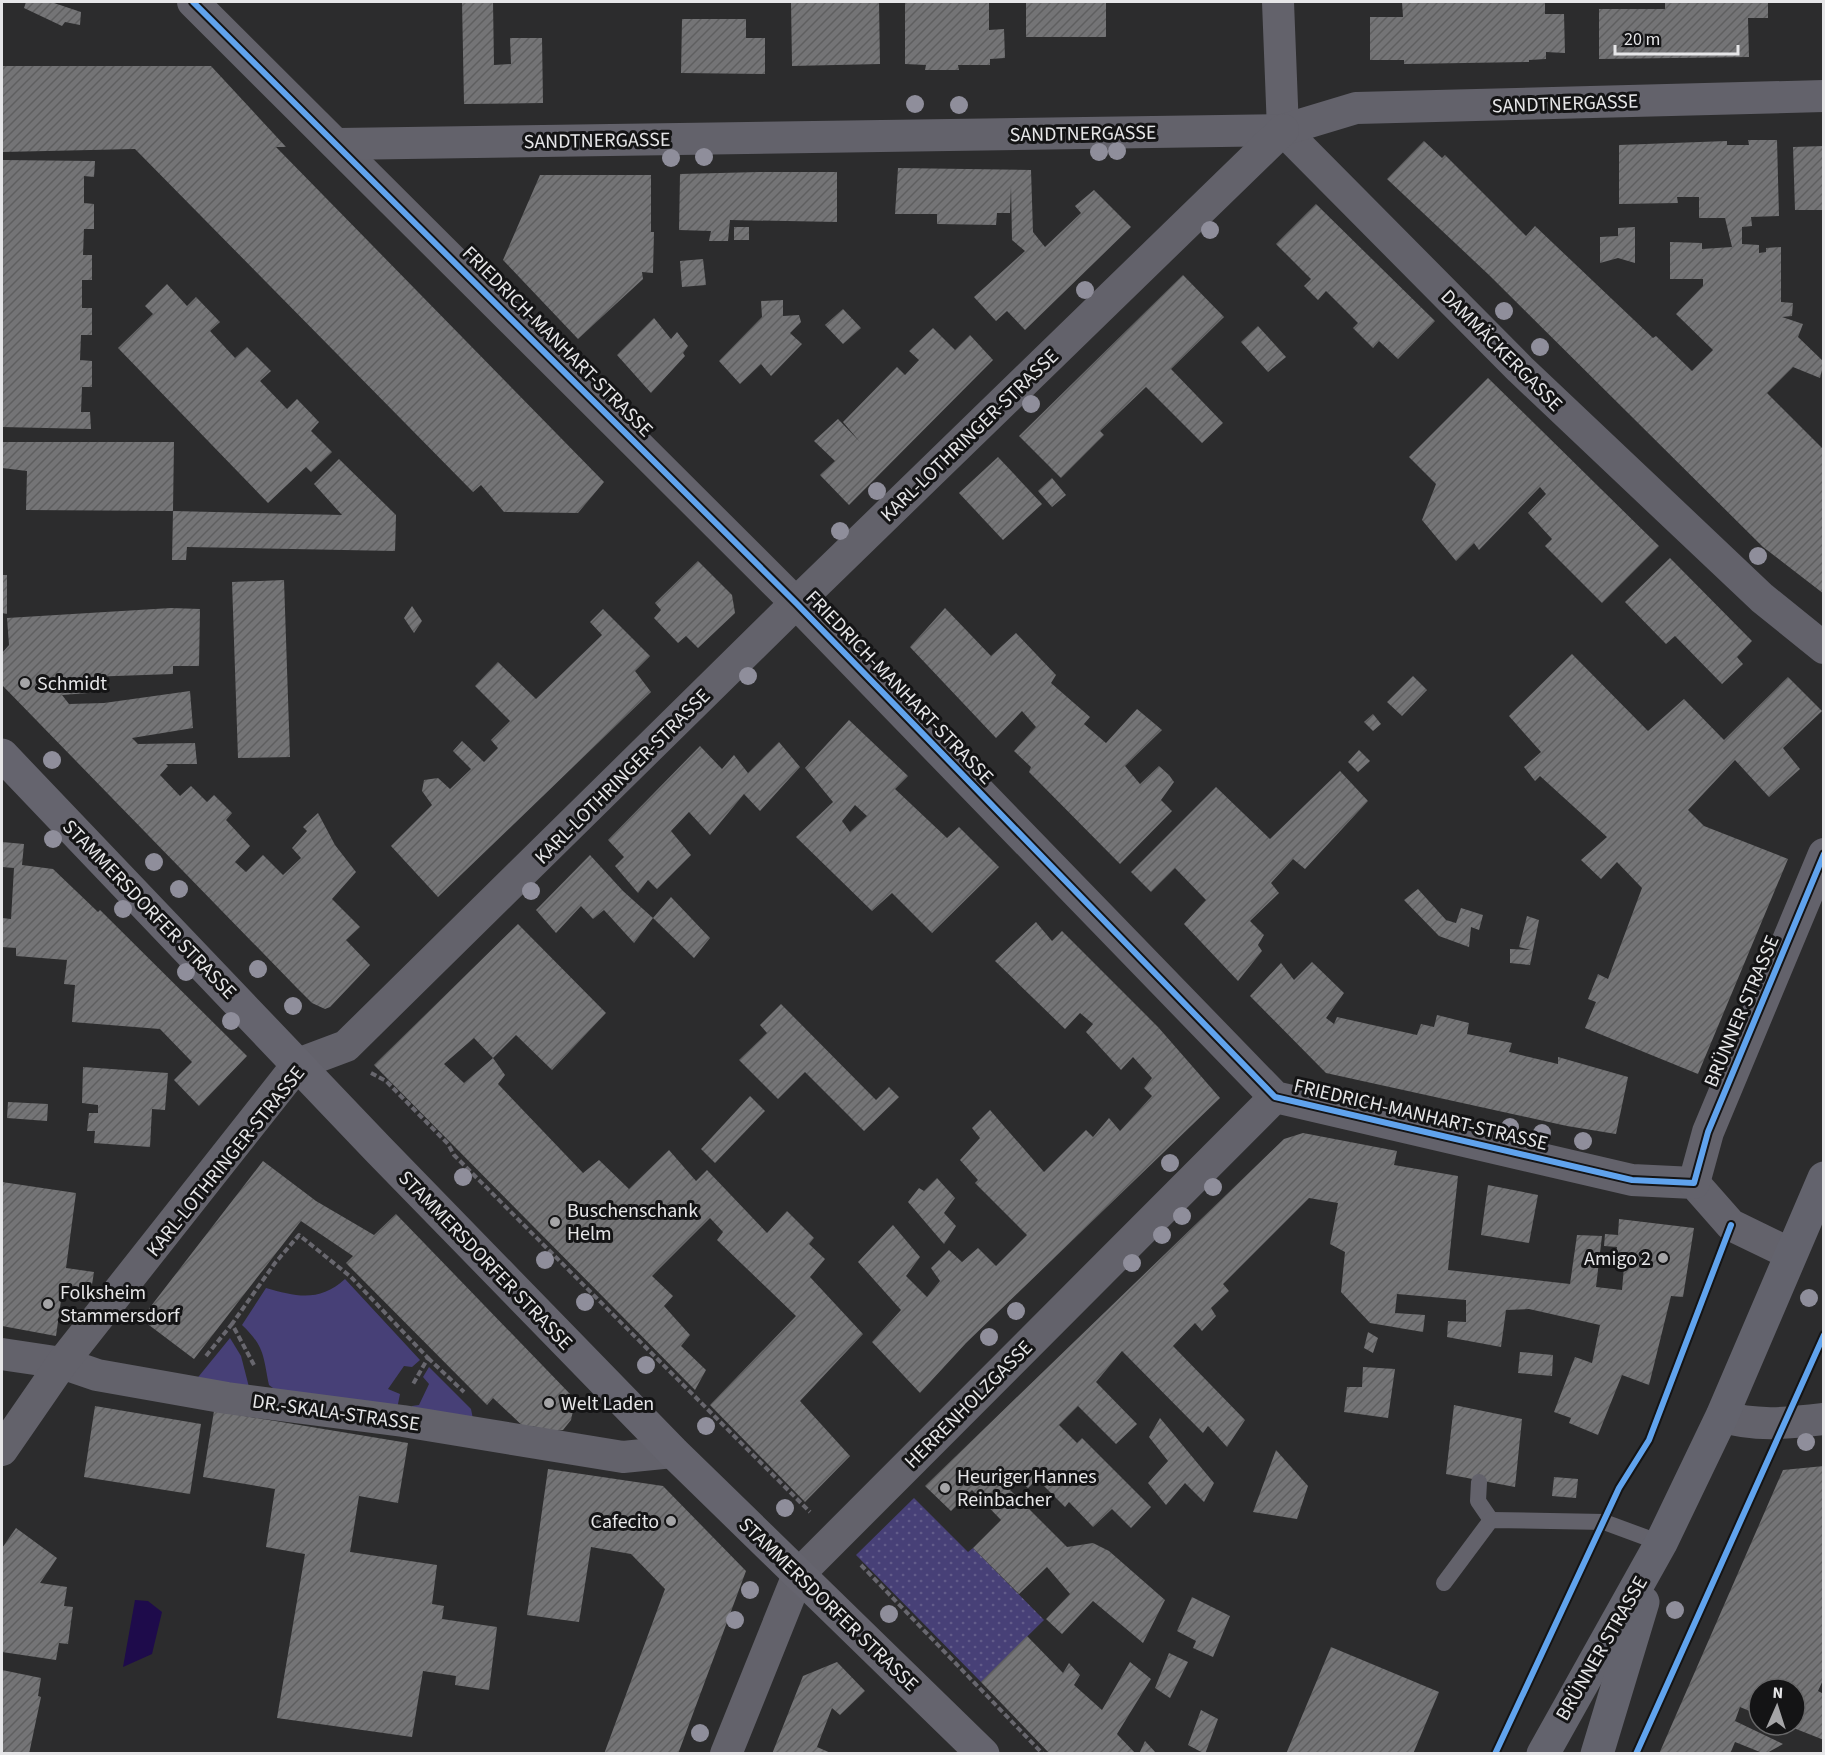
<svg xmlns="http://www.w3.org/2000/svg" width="1825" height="1755" font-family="'Source Sans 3',sans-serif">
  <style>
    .green { fill: #474077 }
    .garden { fill: url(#garden-dots) }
    .water { fill: #1e0b4b }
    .building { fill: url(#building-hatch); fill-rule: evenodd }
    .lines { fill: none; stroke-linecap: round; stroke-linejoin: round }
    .path { stroke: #68676e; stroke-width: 4; stroke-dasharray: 6 3; stroke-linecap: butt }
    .lane { stroke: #63626b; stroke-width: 16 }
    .street { stroke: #63626b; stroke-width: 32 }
    .secondary { stroke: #65646e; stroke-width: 33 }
    .primary { stroke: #63636d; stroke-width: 33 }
    .cycleway-casing { stroke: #141415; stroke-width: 10 }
    .cycleway { stroke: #60a3ed; stroke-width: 6 }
    .tree { fill: #8f8e9b }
    .poi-dot { fill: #a5a5a7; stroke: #141415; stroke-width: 2 }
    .labels { text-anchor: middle; stroke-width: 6; stroke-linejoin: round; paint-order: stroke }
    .street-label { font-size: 20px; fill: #e6e6e8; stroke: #141415 }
    .poi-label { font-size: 20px; fill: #e6e6e8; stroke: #141415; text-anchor: start }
  </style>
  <defs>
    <pattern id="garden-dots" width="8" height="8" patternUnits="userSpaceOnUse" patternTransform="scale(1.5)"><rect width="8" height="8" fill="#474077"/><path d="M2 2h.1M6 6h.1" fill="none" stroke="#625c8a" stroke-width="1.8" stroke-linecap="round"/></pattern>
    <pattern id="building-hatch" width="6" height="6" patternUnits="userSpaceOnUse" patternTransform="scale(1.5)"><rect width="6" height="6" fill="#747476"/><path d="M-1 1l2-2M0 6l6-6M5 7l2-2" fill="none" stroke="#5f5f60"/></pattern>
  </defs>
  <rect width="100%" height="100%" fill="#2c2c2d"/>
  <g class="green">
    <path d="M345,1279l75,81 -8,7 -8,-1 -16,23 12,5 -3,15 -120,-18 -8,-6c-6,-29 -4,-38 -27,-60l24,-37c31,9 54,14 79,-9z"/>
    <path d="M230,1338l11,18 9,35 -55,-10z"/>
    <path d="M429,1367l42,42 2,10 -64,-6 3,-7 7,-1 10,-21 -6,-7z"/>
  </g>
  <path class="garden" d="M914,1498l54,54 5,-4 71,72 -63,62 -125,-127z"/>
  <path class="water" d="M135,1600l13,1 14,11 -10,42 -29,13z"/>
  <g class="building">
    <path d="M26,2h25l30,10 -1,13 -15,-3 -3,4 -38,-18z"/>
    <path d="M462,2h31l1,63 17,-1 -1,-26h32l1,65 -79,1z"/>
    <path d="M791,2h88l1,62 -88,2z"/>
    <path d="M905,2h84v28l15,-1 1,29 -15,1v6h-32l1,5h-34l1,-5 -21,-1z"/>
    <rect x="1026" y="2" width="80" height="35"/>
    <path d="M1402,2h143v12h19l1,39 -19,-1v7l-17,1v2l-125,2v-4h-34v-43h33z"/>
    <path d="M1665,2h103v16h-20l1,39 -150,2v-50h66z"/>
    <path d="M682,19h64v19h19v36l-84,-1z"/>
    <path d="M2,66h209l75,81h-10l328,335 -26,31 -74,-1 -23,-27 -8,7 -338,-343 -133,3z"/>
    <path d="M1748,140h29l2,76 -28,1 1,9 -10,1v17l17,1v8l7,-1v-4l15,-1v55l12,1 -1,13 -10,1 21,7 -5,13 26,25 -4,16 -27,-11 -26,26 57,57v144l-61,-47 -274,-272 -102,-96 37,-38 18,17 3,-3 81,81 9,-10 118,112 3,-2 36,35 21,-21 -37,-36 27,-28v-7h-33v-37l32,1v6l30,-2 -7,-29h-26v-21h-22l1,6 -59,1v-59l108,-4v4h22z"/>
    <path d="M1824,146v64h-29l-2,-63z"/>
    <path d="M2,160l93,1 -1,16 -10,-1v27l10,1v25h-10l-1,26h9v25h-10v28h10v27h-11l-1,25 12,1v26h-10l-1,25h9l1,17 -89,-2z"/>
    <path d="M898,168l133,2 2,62 12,15 36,-34 -6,-7 19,-16 37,37 -106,103 -18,-19 -11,10 -22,-24 51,-46 -13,-11 -1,-54 -1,27h-13l-1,12 -59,-1v-10h-42z"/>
    <path d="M759,172h78v50l-107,-2 -2,21h-19l2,-10 -32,-1 1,-56z"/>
    <path d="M540,175h111v57h3l-1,41 -11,-1 1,7 -65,60 -75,-79z"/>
    <path d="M1316,204l119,117 -37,38 -19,-18 -6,7 -20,-20 5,-5 -32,-32 -8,9 -14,-14 7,-7 -35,-35z"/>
    <rect x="734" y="227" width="15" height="13"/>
    <path d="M1635,227v36l-17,-5 -18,5v-26l18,-1v-8z"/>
    <path d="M703,259l3,26 -24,2 -2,-26z"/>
    <path d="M1183,275l41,42 -53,52 52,54 -21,20 -56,-56 -46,44 4,4 -43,43 -42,-42z"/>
    <path d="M167,284l20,22 9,-9 24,25 -10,9 25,27 12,-11 24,24 -11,10 27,28 10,-10 22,23 -8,9 21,21 -21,20 -5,-5 -38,36 -150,-155 35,-34 -8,-8z"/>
    <path d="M783,300v16l16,-1 2,7 -11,11 12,11 -31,32 -10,-12 -21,20 -21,-23 43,-44 -1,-16z"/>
    <path d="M843,309l18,19 -18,16 -18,-19z"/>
    <path d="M654,318l17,21 6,-7 11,14 -5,7 2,3 -34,37 -34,-38z"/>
    <path d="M1258,326l28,31 -18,15 -27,-30z"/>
    <path d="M933,328l22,22 15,-15 23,25 -144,145 -29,-30 15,-14 -21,-20 24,-22 22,23 -17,-20 54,-55 8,8 14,-15 -10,-9z"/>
    <path d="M1488,378l171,168 -57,57 -57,-57 7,-7 -24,-26 18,-19 -6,-7 -61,63 -5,-7 -18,18 -34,-41 14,-36 -27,-27z"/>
    <path d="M2,442h172l-1,69 -147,-1 1,-39 -25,-3z"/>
    <path d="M998,457l44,47 -39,36 -44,-47z"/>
    <path d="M339,459l57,56 -1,36 -208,-4 -1,13h-14l1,-49 169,4 -28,-31z"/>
    <path d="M1052,478l14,17 -14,12 -14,-16z"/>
    <path d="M1670,558l82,83 -15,16 6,7 -21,20 -47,-48 -9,8 -41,-42z"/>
    <path d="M698,561l34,34 3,18 -37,35 -12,-12 -8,7 -24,-25 7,-8 -6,-7z"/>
    <path d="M2,575h5v39l-5,-1z"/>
    <path d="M284,580l6,177 -52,1 -6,-176z"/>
    <path d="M412,606l10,15 -8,12 -10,-15z"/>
    <path d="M171,608l29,1 -1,57h-26v8l-86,3 1,16 -26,2 7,9 35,-1 86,-12 3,37 -61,10 6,6 57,-1 2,21h-31l2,2 -8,9 20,21 11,-10 16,16 7,-7 18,18 -6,7 24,26 -15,16 11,10 17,-17 20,20 18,-17 -9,-10 15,-17 -4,-4 15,-14 17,32 21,27 -24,27 28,28 -14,13 24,25 -40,42 -5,2 -13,-6 -16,-16 -294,-302v-32l7,-8 -2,-27z"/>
    <path d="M945,608l46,48 25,-23 40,42 -5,8 39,34 -6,7 22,19 31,-34 25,21 -37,36 15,18 19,-18 10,9 5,7 -13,18 11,11 -52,53 -91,-92 2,-5 -17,-16 22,-24 -14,-16 -26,27 -86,-91z"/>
    <path d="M603,609l47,47 -15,15 16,21 -213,205 -47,-51 41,-41 -10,-14 2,-11 14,-2 12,11 21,-20 -18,-18 9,-10 22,21 14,-14 -7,-8 19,-19 -35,-35 23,-24 38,37 66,-64 -12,-13z"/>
    <path d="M1572,654l76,77 36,-32 40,41 64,-63 34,34 -39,37 17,21 -31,28 -34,-37 -47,50 16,16 84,33 -90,215 -113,-46 11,-26 -8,-3 10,-25 10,5 34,-91 -25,-26 -16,17 -20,-19 26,-23 -67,-61 -5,5 -11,-14 17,-15 -32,-36z"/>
    <path d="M1413,676l14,14 -25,26 -15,-14z"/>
    <path d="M1373,714l8,10 -8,7 -9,-9z"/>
    <path d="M849,720l59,56 -13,13 52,49 12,-11 40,40 -67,66 -40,-40 -20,18 -76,-74 37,-35 -28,-34zM855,805l12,11 -17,16 -8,-11z"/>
    <path d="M779,742l21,25 -40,44 -16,-17 -34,41 -21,-23 -18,19 20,24 -34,34 -9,-9 -10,13 -23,-27 9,-9 -16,-17 92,-94 22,23 12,-14 14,18z"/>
    <path d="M1359,750l11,11 -12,11 -10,-10z"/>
    <path d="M1340,771l28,30 -63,68 -12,-10 -22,24 8,10 -29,28 14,14 -6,10 4,6 -24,30 -54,-57 22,-24 -31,-32 -24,24 -20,-20 85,-85 54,52z"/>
    <path d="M2,842l22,2 -2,21 31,4 45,43 2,-2 147,146 -48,50 -25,-26 18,-18 -32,-33 -88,-7 3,-37 -11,-1 3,-24 -51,-4v-8l-14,-1v-29l9,1 3,-51 -12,-1z"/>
    <path d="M590,855l33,36 30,27 18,-21 39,41 -16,20 -41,-40 -19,25 -30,-33 -11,9 -12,-13 -25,27 -20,-23z"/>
    <path d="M1418,889l28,31 10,3 5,-15 22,7 -4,15 -8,-3 -2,20 -30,-11 -35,-36z"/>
    <path d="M1527,916l12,4 -9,45 -20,-2v-14l21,1 -12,-3z"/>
    <path d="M1036,922l16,19 10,-10 96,96 62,71 -254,245 -46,50 -48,-51 29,-32 -43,-48 35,-37 27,32 -14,19 21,21 13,-16 -9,-13 18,-18 13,12 16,-14 18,18 31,-31 -52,-52 3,-3 -18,-20 20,-22 -8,-10 18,-18 54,62 42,-42 7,7 16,-19 11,13 32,-35 -8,-8 8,-10 -19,-21 -12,13 -35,-38 7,-8 -13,-11 -15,16 -70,-68z"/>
    <path d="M518,924l88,89 -54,57 -36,-35 -23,23 -19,-20 -30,26 20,19 29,-25 12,17 -7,9 85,89 16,-13 30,29 40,-39 27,31 11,-11 60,63 20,-22 27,27 -5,6 16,15 -15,18 53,57 -63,67 50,55 -45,46 -95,-97 86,-89 -79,-76 6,-8 -13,-14 -58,58 21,20 -9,10 26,29 -9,11 25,24 -11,20 -321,-325z"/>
    <path d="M1312,962l32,31 -18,25 8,6 3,-7 80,18 4,-11 13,3 3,-12 32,8 -2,11 45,9 -3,9 49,12v-7l70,20 -12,57 -49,-8 -241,-53 -76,-77 31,-33 13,17z"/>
    <path d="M781,1004l95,96 13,-13 10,10 -35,34 -59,-59 -27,27 -39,-39 28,-27 -7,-8z"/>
    <path d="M83,1067l85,6 -3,37 -13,-1 -2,38 -56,-4 1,-12h-8l2,-18h9v-8l-16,-2z"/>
    <path d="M750,1096l15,15 -50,52 -14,-14z"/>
    <path d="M8,1102l40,2 -1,17 -40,-3z"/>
    <path d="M1303,1133l94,18 -3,14 64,11 -10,94 122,14 7,-49 25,1 -6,51 26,3 3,-35 -9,-1 1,-7 -13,-1 1,-12 13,1 1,-16 75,9 -11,69 -12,-1 -22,89 -27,-10 -24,60 -29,-12 2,-5 -17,-6 21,-55 17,6 8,-38 -71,-16 -23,1 -5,37 -54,-10 1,-16 18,1v-22l-69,-6 -2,19 30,2 -2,17 -53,-9 -29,-31 4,-40 -15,-8 8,-41 -29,-5 -86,86 6,7 -18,17 5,8 -14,15 -7,-8 -22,23 72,74 -18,27 -19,-21 -5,7 -81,-82 -26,31 41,42 -21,20 -38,-38 -19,19 18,18 5,-5 69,69 -20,21 -19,-19 -19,18 -24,-25 -4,5 -28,-28 -9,9 -8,-7 -10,9 57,57 26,-4 16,8 56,49 -22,43 -50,-42 -31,33 -16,-15 24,-25 -23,-27 -28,27 -46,-46 28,-28 -29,-30 -21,21 -26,-25 359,-347z"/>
    <path d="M263,1161l53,40 58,34 22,-21 176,182 2,10 -3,14 -8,10 -16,2 -14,-6 -6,4 -34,-32 -6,7 -141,-142 7,-7 -52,-35 -107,138 -53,-40z"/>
    <path d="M937,1178l18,20 -11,15 12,13 -12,18 -36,-42 11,-14 5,3z"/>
    <path d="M2,1182l74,11 -10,75 28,4 -4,25 -28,-4 -6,43 -54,-10z"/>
    <path d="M1488,1185l50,10 -9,48 -48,-8z"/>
    <path d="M1368,1332l10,6 -5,15 -9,-5z"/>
    <path d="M1520,1352l33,3 -1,21 -34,-3z"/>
    <path d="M1363,1367l32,2 -7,49 -44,-6 3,-25h15z"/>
    <path d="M1454,1405l68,14 -7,68 -69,-13z"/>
    <path d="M95,1406l106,18 -11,70 -106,-17z"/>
    <path d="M214,1411l194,32 -10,60 -39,-7 -9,56 87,13 -5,39 12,2 -2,13 55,8 -8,63 -34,-5 1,-9 -33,-5 -11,66 -135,-19 28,-164 -39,-7 9,-58 -72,-12z"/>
    <path d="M1160,1418l54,65 -10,19 -19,-19 -19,22 -18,-22 20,-22 -19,-24z"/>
    <path d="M1276,1450l32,36 -11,33 -44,-7z"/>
    <path d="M1824,1466v212l-6,13 6,3v46l-38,-15h9v-36h-36v26l-19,-8 -5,14 48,23 -18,10 -30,-12 -5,12h-71l124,-284z"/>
    <path d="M548,1469l115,17 83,85 -68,183h-74l61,-165 -34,-35 -40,-7 -12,75 -52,-7z"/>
    <path d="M1554,1477l24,2 -2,19 -24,-2z"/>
    <path d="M16,1528l41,30 -17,25 27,4 -3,19 9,1 -5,37 -9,-1 -3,17 -54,-8v-104z"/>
    <path d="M1192,1597l38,19 -17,41 -20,-9 3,-7 -19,-10z"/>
    <path d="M1027,1636l36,37 6,-10 11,12 -6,10 28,25 28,-48 21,17 -34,55 19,20h-86l-69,-72z"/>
    <path d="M1331,1647l108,45 -26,62h-127z"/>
    <path d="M1169,1653l19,9 -18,36 -15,-10z"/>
    <path d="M837,1662l28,29 -25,24 -8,-7 -15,39 16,7h-61l31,-78z"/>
    <path d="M2,1670l39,8 -3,18 3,1 -12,57h-27z"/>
    <path d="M1201,1710l17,9 -13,35 -17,-9z"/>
    <path d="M1145,1741l12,13h-18z"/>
  </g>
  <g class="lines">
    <g class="path">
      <path d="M371,1073l15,8 62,63 6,11 356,357"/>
      <path d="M206,1356l26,-32"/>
      <path d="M428,1358l36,34"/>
      <path d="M254,1365l-22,-41 43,-61 24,-28 52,42 77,81 -15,26"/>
      <path d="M861,1565l182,189"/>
    </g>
    <g class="lane">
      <path d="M1479,1482l-1,19 13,19"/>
      <path d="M1444,1583l47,-63 113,2 57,21"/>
    </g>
    <g class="street">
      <path d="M193,2l603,601 479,494 357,83 62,3 37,42 60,29"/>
      <path d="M1278,2l5,128 237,239 242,229 62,50"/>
      <path d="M338,144l945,-14 73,-22 468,-12"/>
      <path d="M1694,1183l14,-51 116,-278"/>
      <path d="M2,1354l60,9 35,12 130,23 176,23 220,36 50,-5"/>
      <path d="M1722,1416c32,11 68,7 102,3"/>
      <path d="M2,1450l60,-87 236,-299 48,-18 450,-443 487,-473"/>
      <path d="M726,1754l72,-179 477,-478"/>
    </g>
    <path class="secondary" d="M2,755l376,394 295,303 310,302"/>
    <g class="primary">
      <path d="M1543,1754l118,-211 61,-127 102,-238"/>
      <path d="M1597,1754l46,-152"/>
    </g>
    <g class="cycleway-casing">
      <g id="cycleway">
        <path d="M193,2l603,601 479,494 357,83 62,3 14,-51 116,-278"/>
        <path d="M1495,1754l124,-266 30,-48 82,-215"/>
        <path d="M1636,1754l188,-419"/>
      </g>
    </g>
    <use href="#cycleway" class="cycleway"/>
  </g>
  <g class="tree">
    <circle cx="915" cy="104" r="9"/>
    <circle cx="959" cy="105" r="9"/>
    <circle cx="1117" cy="151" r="9"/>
    <circle cx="1099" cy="152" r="9"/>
    <circle cx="704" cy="157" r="9"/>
    <circle cx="671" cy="158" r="9"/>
    <circle cx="1210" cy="230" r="9"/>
    <circle cx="1085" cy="290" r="9"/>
    <circle cx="1504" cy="311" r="9"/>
    <circle cx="1540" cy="347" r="9"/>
    <circle cx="1031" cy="404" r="9"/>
    <circle cx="877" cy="491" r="9"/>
    <circle cx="840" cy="531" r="9"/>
    <circle cx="1758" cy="556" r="9"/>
    <circle cx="748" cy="676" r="9"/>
    <circle cx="52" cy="760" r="9"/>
    <circle cx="53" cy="839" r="9"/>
    <circle cx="154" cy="862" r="9"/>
    <circle cx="179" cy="889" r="9"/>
    <circle cx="531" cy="891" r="9"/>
    <circle cx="123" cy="909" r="9"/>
    <circle cx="258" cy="969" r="9"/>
    <circle cx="186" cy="972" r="9"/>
    <circle cx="293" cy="1006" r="9"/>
    <circle cx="231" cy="1021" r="9"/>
    <circle cx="1510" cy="1127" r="9"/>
    <circle cx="1542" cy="1133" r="9"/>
    <circle cx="1583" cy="1141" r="9"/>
    <circle cx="1170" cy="1163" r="9"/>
    <circle cx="463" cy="1177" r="9"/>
    <circle cx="1213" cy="1187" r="9"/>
    <circle cx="1182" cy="1216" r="9"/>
    <circle cx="1162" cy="1235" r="9"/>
    <circle cx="545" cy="1260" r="9"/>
    <circle cx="1132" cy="1263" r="9"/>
    <circle cx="1809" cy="1298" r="9"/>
    <circle cx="585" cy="1302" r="9"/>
    <circle cx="1016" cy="1311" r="9"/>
    <circle cx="989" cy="1337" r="9"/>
    <circle cx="646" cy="1365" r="9"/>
    <circle cx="706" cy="1426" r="9"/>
    <circle cx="1806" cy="1442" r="9"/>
    <circle cx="785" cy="1508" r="9"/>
    <circle cx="750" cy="1590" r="9"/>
    <circle cx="1675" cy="1610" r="9"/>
    <circle cx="889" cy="1614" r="9"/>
    <circle cx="735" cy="1620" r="9"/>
    <circle cx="700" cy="1733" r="9"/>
  </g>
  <g class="poi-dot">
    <circle cx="25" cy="683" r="6"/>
    <circle cx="555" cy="1222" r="6"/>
    <circle cx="1663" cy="1258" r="6"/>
    <circle cx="48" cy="1304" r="6"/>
    <circle cx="549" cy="1403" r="6"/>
    <circle cx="945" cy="1488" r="6"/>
    <circle cx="671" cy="1521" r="6"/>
  </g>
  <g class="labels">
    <g class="street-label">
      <text transform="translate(1565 103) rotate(-2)" y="7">SANDTNERGASSE</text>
      <text transform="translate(1083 133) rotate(-1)" y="7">SANDTNERGASSE</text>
      <text transform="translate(597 140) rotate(-1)" y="7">SANDTNERGASSE</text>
      <text transform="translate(558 341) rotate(45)" y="7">FRIEDRICH-MANHART-STRASSE</text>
      <text transform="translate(1502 350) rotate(45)" y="7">DAMMÄCKERGASSE</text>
      <text transform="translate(969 435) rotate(-44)" y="7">KARL-LOTHRINGER-STRASSE</text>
      <text transform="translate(900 687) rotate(46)" y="7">FRIEDRICH-MANHART-STRASSE</text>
      <text transform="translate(622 776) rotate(-45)" y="7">KARL-LOTHRINGER-STRASSE</text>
      <text transform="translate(150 909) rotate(46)" y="7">STAMMERSDORFER STRASSE</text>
      <text transform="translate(1741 1011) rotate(-67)" y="7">BRÜNNER STRASSE</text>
      <text transform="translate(1421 1114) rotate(13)" y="7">FRIEDRICH-MANHART-STRASSE</text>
      <text transform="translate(225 1161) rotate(-51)" y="7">KARL-LOTHRINGER-STRASSE</text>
      <text transform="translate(486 1260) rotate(46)" y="7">STAMMERSDORFER STRASSE</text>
      <text transform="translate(968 1404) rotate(-45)" y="7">HERRENHOLZGASSE</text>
      <text transform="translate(336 1412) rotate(8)" y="7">DR.-SKALA-STRASSE</text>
      <text transform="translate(829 1604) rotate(44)" y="7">STAMMERSDORFER STRASSE</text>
      <text transform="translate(1601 1648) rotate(-60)" y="7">BRÜNNER STRASSE</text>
    </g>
    <g class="poi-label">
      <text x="37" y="690">Schmidt</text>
      <text x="567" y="1217">Buschenschank<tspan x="567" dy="23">Helm</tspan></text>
      <text x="1651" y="1265" text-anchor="end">Amigo 2</text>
      <text x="60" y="1299">Folksheim<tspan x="60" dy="23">Stammersdorf</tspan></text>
      <text x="561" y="1410">Welt Laden</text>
      <text x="957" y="1483">Heuriger Hannes<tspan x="957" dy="23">Reinbacher</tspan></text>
      <text x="659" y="1528" text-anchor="end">Cafecito</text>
    </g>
  </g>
  <rect width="1825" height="1755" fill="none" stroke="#e6e6e8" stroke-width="6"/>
  <g transform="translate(1777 1707) rotate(3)"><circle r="28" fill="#141415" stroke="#686869" stroke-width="1.5"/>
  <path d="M0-4.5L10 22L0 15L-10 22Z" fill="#a5a5a7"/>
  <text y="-9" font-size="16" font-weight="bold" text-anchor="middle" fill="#e6e6e8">N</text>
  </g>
  <path d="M1615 45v9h123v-9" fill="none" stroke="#e6e6e8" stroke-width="3"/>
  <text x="1624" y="45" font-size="18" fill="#e6e6e8" stroke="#141415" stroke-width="4.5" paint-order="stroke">20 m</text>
</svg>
